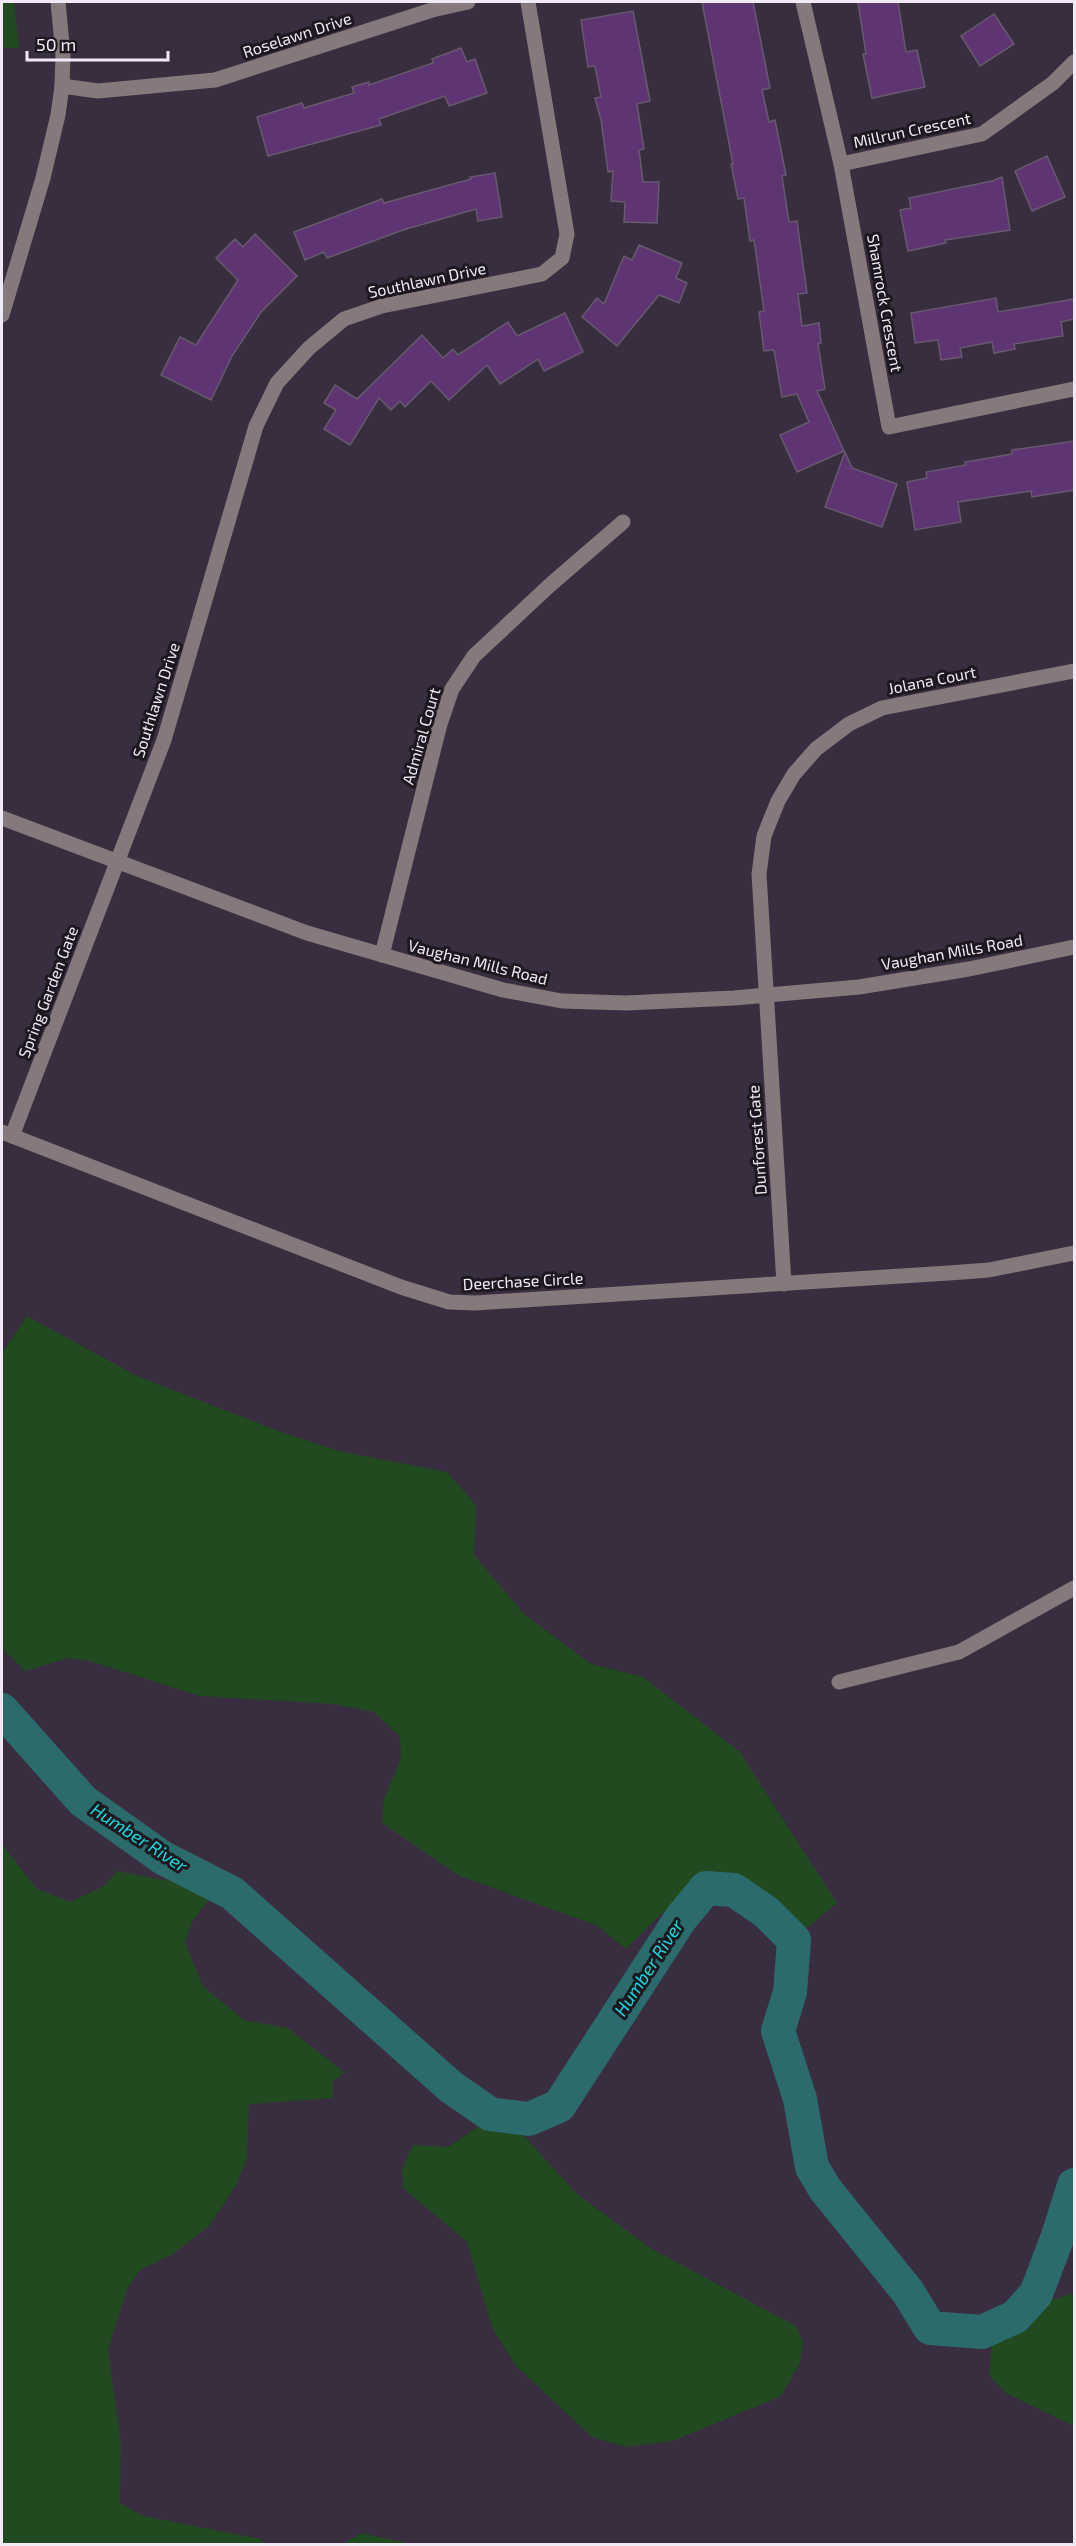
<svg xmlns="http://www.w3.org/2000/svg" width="1076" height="2546" font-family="'Exo 2',sans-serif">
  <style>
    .green { fill: #214a21 }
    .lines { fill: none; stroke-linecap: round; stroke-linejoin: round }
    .river { stroke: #2b6b6b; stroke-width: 34 }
    .building { fill: #5e3572; stroke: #675a6e; stroke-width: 1.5 }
    .minor { stroke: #85797b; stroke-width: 15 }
    .labels { text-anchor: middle; stroke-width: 6; stroke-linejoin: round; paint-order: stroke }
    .street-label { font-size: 16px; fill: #f1e9f5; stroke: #1d1820 }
    .water-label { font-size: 18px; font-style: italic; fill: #12dfe1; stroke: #1d1820 }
  </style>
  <rect width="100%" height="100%" fill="#392d40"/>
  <g class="green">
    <path d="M2,2h12l5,46h-17z"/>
    <path d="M27,1316l110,60 144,56 58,19 108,21 29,33 -2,50 50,59 67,50 52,13 96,74 98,152 -51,42 -28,-52 -29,-11 -68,32 -35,35 -28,-23 -138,-50 -78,-53 2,-23 17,-42 -1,-21 -26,-25 -40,-8 -135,-8 -109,-35 -21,-3 -44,13 -23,-23v-295z"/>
    <path d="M2,1844l34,44 34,14 34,-16 13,-15 67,13 27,13 -19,25 -7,21 18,43 41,34 44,8 57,45 -12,8v17l-84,6 -2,55 -12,28 -25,38 -37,29 -33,16 -13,19 -19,61 13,93 -1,60 23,13 118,23 3,5h-262z"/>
    <path d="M500,2122l25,15 52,57 75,55 144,77 7,16 -3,21 -19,33 -108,45 -47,6 -34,-10 -77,-72 -23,-38 -25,-85 -64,-54 -1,-18 11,-25 35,2 30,-20z"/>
    <path d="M1074,2293v133l-68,-33 -17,-18 3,-29 35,-16 24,-30z"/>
    <path d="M361,2533l51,11h-69z"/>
  </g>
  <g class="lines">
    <path class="river" d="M2,1710l81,91 80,57 69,35 219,194 39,27 39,5 30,-13 122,-188 25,-30 28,2 32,22 28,28 -4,52 -12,39 22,68 12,68 13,22 83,103 22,36 52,4 33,-15 21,-23 22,-58 16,-51"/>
  </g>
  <g class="building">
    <path d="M702,2h51l17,86 -8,2 7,32 6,-2 11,55 -4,1 7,46 8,-1 10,72 -9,1 4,32 17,-3 2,20 -3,1 7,45 -8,2 27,60 -47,21 -17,-37 29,-13 -12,-28 -15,3 -8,-47 -10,1 -5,-39 5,-1 -10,-71 -4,1 -6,-43 -6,1 -7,-35h2z"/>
    <path d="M858,2h40l8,50 11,-2 8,37 -53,11 -9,-44h3z"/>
    <path d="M633,11l17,90 -13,3 7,45 -5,1 4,32h16l-2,41 -33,-1 1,-20 -14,-1 2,-30 -5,1 -7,-52 -6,-22 6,-1 -6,-31 -7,1 -7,-47z"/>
    <path d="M994,14l20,30 -34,22 -19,-30z"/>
    <path d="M461,48l6,14 8,-3 12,34 -38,13 -4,-10 -66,23 2,6 -113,31 -11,-39 45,-14 2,5 50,-15 -2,-6 17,-5v3l64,-22 -1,-4z"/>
    <path d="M1047,156l18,41 -33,14 -17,-40z"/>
    <path d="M495,173l7,44 -24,4 -2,-12 -73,21 -76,28 -3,-6 -19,8 -11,-28 88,-33 2,4 87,-24 -1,-2z"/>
    <path d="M1002,177l8,53 -65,10 1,3 -38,8 -8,-41 11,-2 -2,-10 83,-17z"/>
    <path d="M255,234l42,42 -36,36 -29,44 -21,44 -50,-25 19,-38 16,8 42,-65 -22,-22 19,-19 8,8z"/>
    <path d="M639,245l43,18 -6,15 11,5 -8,20 -20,-8 -42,51 -35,-29 15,-19 7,6 20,-48 8,4z"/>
    <path d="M996,298l2,14 76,-13v20l-13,3 2,14 -49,8 1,5 -21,4 -2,-11 -32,6 2,9 -21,3 -3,-20 -23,3 -4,-30z"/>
    <path d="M565,313l18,39 -39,19 -6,-12 -38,25 -13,-19 -38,35 -18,-19 -26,26 -5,-6 -9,9 -12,-12 -29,47 -26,-16 12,-19 -12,-7 11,-18 22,14 65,-64 21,23 10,-9 5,6 50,-33 9,14z"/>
    <path d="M1074,441v49l-42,7 -1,-6 -73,11 3,20 -46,8 -8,-48 20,-4 -1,-6 40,-7 -1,-3 47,-8v-4z"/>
    <path d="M845,452l7,16 45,16 -15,43 -57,-20z"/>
  </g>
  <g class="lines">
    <g class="minor">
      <path d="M803,2l38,162 48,263 185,-38"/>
      <path d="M62,86l36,5 117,-11 217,-70 36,-8"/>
      <path d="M841,164l141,-30 71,-51 21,-21"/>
      <path d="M2,315l41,-137 15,-63 4,-29 1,-31 -5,-53"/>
      <path d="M2,818l305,115 196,57 59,11 64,2 108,-5 125,-11 110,-18 105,-22"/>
      <path d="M382,955l58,-231 12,-35 22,-33 76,-71 73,-63"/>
      <path d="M2,1132l399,155 48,15 26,1 474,-30 40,-3 85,-17"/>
      <path d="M12,1136l152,-396 92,-314 21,-43 32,-35 35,-29 38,-13 160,-32 20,-16 5,-24 -39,-232"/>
      <path d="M784,1284l-25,-410 5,-38 14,-35 16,-27 22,-25 33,-25 33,-16 192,-37"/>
      <path d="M839,1682l120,-30 115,-64"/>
    </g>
  </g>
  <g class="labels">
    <g class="street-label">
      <text transform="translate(297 35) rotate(-18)" y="6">Roselawn Drive</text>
      <text transform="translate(912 130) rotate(-12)" y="6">Millrun Crescent</text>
      <text transform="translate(427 280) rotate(-12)" y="6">Southlawn Drive</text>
      <text transform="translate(885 303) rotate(80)" y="6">Shamrock Crescent</text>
      <text transform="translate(932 680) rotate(-11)" y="6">Jolana Court</text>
      <text transform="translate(156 700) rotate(-72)" y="6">Southlawn Drive</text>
      <text transform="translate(421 736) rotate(-74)" y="6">Admiral Court</text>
      <text transform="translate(952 952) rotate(-10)" y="6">Vaughan Mills Road</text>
      <text transform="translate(478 962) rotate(14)" y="6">Vaughan Mills Road</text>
      <text transform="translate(48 992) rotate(-69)" y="6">Spring Garden Gate</text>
      <text transform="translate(757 1140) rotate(-94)" y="6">Dunforest Gate</text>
      <text transform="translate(523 1281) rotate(-3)" y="6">Deerchase Circle</text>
    </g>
    <g class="water-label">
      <text transform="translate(139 1838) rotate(33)" y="6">Humber River</text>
      <text transform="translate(649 1968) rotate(-57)" y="6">Humber River</text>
    </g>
  </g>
  <rect width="1076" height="2546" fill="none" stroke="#f1e9f5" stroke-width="6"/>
  <path d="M27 51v9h141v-9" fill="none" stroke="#f1e9f5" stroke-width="3"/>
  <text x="36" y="51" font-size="18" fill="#f1e9f5" stroke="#1d1820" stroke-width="4.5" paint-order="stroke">50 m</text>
</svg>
